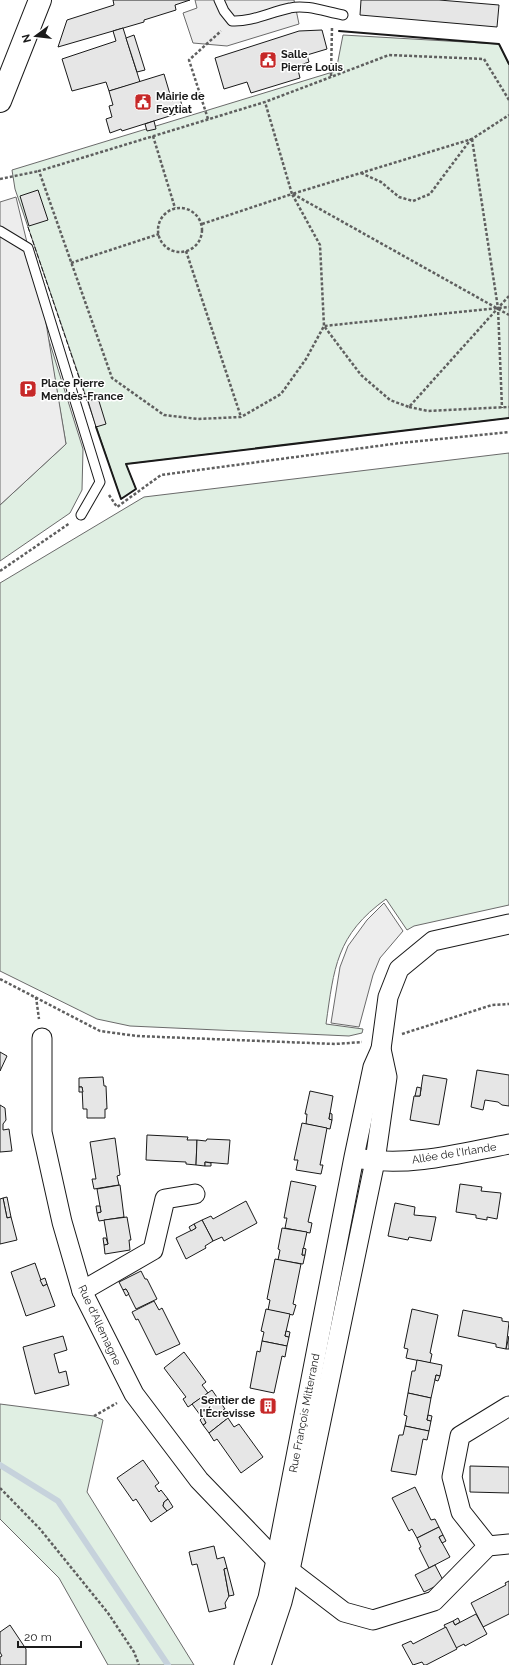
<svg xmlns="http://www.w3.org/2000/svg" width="509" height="1665" font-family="Raleway,sans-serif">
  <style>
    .green { fill: #e0efe3; stroke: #6a6a6a }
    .parking { fill: #ededed; stroke: #6a6a6a }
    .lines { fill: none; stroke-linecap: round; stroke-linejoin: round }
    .stream { stroke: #c6d2dc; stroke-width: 6 }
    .building { fill: #e6e6e6; stroke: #1a1a1a }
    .service-casing { stroke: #1a1a1a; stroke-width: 11 }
    .minor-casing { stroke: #1a1a1a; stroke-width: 21 }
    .secondary-casing { stroke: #1a1a1a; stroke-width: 24 }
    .path { stroke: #5f5f5f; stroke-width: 2.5; stroke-dasharray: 3 2; stroke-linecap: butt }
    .service { stroke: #fff; stroke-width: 9 }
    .minor { stroke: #fff; stroke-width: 19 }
    .secondary { stroke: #fff; stroke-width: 22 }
    .fence { stroke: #1a1a1a; stroke-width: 1; stroke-dasharray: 5 2; stroke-linecap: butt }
    .wall { stroke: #1a1a1a; stroke-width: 2 }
    .labels { text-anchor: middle; stroke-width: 3; stroke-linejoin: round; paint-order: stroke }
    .poi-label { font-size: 11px; font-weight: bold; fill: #1a1a1a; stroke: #fff; text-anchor: start }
    .street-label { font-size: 11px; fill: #1a1a1a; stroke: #fff }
  </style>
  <rect width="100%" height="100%" fill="#fff"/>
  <g class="green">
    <path d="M343,35l156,9 10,21v353l-383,46 10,25 -15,10 -106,-310 -3,-19 324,-99z"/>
    <path d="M47,334l36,115 -1,41 -12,23 -70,48v-56l66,-61z"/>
    <path d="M509,453v452l-95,21 -7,4 -21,-31c-50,36 -52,69 -60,125l37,5 -1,4 -13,3 -219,-10 -33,-7 -97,-48v-388l144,-86z"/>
    <path d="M0,1404l94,12 9,4 -16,72 107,173h-86l-49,-87 -59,-59z"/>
  </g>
  <g class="parking">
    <path d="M195,0h99l5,24 -72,22 -34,-3 -10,-30 14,-5z"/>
    <path d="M16,197l29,120 21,127 -66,61v-303z"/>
    <path d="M384,903l19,28 -23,27 -7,17 -14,52 -28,-4 9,-56 8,-21 19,-26z"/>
  </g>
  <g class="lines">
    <path class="stream" d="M0,1465l58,36 110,164"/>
  </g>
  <g class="building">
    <path d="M113,0h77l-15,5 1,5 -32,10v2l-86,25 9,-27 47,-15z"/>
    <path d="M361,0h78l60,5 -2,22 -137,-12z"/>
    <path d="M123,28l17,54 -31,9 -3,-9 -34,9 -10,-32 54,-18 -3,-10z"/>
    <path d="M322,30l5,19 -20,6 2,7 -12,4 3,12 -49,15 -4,-11 -23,7 -9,-31 84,-27z"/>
    <path d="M134,35l11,35 -8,2 -11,-34z"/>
    <path d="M164,74l8,27 8,-3 3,12 -8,2 1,2 -54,17 -1,-2 -11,4 -4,-14 6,-2 -3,-11 4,-1 -4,-14z"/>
    <path d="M154,121l2,8 -9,2 -2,-7z"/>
    <path d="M38,190l10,30 -19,6 -9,-30z"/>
    <path d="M98,398l8,26 -10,3 -8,-26z"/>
    <path d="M0,1052l7,4 -7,15z"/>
    <path d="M477,1070l32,5v31l-7,-1 -4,-3 -13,-2 -2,10 -12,-3z"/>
    <path d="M423,1075l24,4 -8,46 -29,-5 4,-24h6z"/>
    <path d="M103,1077l1,9h2l1,23h-2v9h-18v-9h-4l-1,-22h-3v-9z"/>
    <path d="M79,1087h3l1,5h-4z"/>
    <path d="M417,1087l4,1 -1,8h-5z"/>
    <path d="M310,1091l23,5 -4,23 3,1 -2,9 -24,-5 1,-10h-2z"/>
    <path d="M0,1105l5,3 1,12 -3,4v6l6,-1 3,22 -12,1z"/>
    <path d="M330,1113l2,1v6l-3,-1z"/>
    <path d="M302,1123l25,5 -7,37h3l-2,9 -25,-4 2,-10h-4z"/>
    <path d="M147,1135l41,2 -1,3h10l-1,25 -10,-1v-2l-40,-2z"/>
    <path d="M115,1138l5,37 -3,1 2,9 -25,4 -2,-10h4l-6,-37z"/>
    <path d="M207,1139l23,1 -2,24 -23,-2v4l-9,-1 1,-25 9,1z"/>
    <path d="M205,1162l6,1v3h-6z"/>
    <path d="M291,1181l25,5 -8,36 4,1 -2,10 -25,-5 2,-10h-3z"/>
    <path d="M460,1184l22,3 -1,4 20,2 -4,26 -10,-2v3l-11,-2v-3l-20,-3z"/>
    <path d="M120,1185l4,32 -25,4 -2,-8 4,-1 -4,-23z"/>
    <path d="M7,1197l4,20 -4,1 -4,-20z"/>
    <path d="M3,1198l4,20 4,-1 6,23 -17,4v-45z"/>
    <path d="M246,1201l11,22 -33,18 -2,-4 -9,4 -11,-21 9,-4 2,3z"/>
    <path d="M395,1203l20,4 -1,8 22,2 -5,24 -22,-4 -1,3 -20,-4z"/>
    <path d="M96,1206h4l1,6 -4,1z"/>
    <path d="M127,1217l4,23h-2l1,10 -25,4 -1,-9 4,-1 -4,-24z"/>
    <path d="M202,1220l11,21 -8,5 1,2 -20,11 -10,-21 20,-10 -2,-4z"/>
    <path d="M194,1224l2,4 -5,3 -2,-4z"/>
    <path d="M282,1228l25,4 -5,23h3l-2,9 -25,-4 2,-10 -2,-1z"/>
    <path d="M103,1238h3l2,6 -4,1z"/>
    <path d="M303,1248l3,1 -1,6h-3z"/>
    <path d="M275,1259l26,5 -8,40 3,1 -3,10 -25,-5 2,-10 -3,-1z"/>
    <path d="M35,1263l8,23 4,-2 8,22 -29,10 -15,-44z"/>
    <path d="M141,1271l4,8h2l10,20 -21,10 -10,-20 -3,1 -4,-8z"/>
    <path d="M45,1278l2,6 -4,2 -3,-6z"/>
    <path d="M126,1289l3,5 -3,2 -3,-6z"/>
    <path d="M154,1301l5,9 3,-2 18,36 -24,11 -18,-36 -2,1 -4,-8z"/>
    <path d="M266,1309l24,5 -5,22 4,1 -2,9 -25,-5 2,-9 -3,-1z"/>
    <path d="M412,1309l26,6 -8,38 2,1 -2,9 -24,-5 2,-9 -4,-1z"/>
    <path d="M463,1310l39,8v3l7,1 -3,27 -10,-2v-3l-38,-8z"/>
    <path d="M286,1331l4,1 -1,5 -4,-1z"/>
    <path d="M63,1336l4,14 -13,4 5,19 7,-2 3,14 -34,9 -12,-47z"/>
    <path d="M509,1336v13h-3z"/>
    <path d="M262,1341l25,5 -2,11 -3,-1 -8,37 -24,-5 7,-37 3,1z"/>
    <path d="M184,1352l22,30 -4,3 6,8 -20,14 -5,-8 3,-2 -22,-29z"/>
    <path d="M417,1360l25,5 -2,11 -4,-1 -5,23 -23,-5 4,-22h3z"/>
    <path d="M436,1375l4,1 -2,5 -3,-1z"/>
    <path d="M212,1390l13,19 -2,1 5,8 -19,15 -6,-8 3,-2 -14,-19z"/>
    <path d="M408,1393l23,5 -4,22 4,1 -2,10 -24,-5 2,-10 -3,-1z"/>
    <path d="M266,1401l6,1 -2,8 -5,-1z"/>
    <path d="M428,1415l4,1 -1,5 -4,-1z"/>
    <path d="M203,1417l3,6 -3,2 -3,-5z"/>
    <path d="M228,1418l6,9 5,-3 24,33 -22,16 -24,-34 -3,2 -5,-8z"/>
    <path d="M405,1426l24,5 -2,9 -4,-1 -7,36 -25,-4 8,-36h4z"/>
    <path d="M143,1460l16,23 -4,3 4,6 2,-2 7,9 -4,3 -1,4 4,5 -16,11 -15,-23 -3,2 -16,-23z"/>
    <path d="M470,1466l39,1v26l-39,-1z"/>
    <path d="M415,1487l16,33 4,-1 4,8 -22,11 -5,-9 -3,2 -17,-33z"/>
    <path d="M168,1499l5,8 -6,4 -4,-5 1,-4z"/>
    <path d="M439,1527l4,8 -4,2 11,20 -21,11 -10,-20 2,-1 -4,-9z"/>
    <path d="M443,1535l3,6 -4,2 -3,-6z"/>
    <path d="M214,1546l3,13 7,-2 3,11 -3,1 5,27 -4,7 1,5 -17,4 -12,-48 -5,1 -3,-13z"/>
    <path d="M435,1565l9,17 -20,10 -9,-17z"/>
    <path d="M227,1568l7,27 -5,1 -5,-27z"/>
    <path d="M509,1581v33l-26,13 -12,-24 35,-18 -1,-2z"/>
    <path d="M476,1614l11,20 -22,12 -1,-2 -8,4 -12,-23 9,-4 2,4z"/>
    <path d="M458,1618l2,4 -5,3 -2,-4z"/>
    <path d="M10,1625l16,24v16h-26v-8l2,-1 -2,-4v-20z"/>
    <path d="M446,1627l11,22 -31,16h-2l-2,-3 -9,3 -11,-20 9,-4 2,3z"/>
  </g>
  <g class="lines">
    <g class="service-casing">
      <g id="service">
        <path d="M219,0l5,11 8,10c20,1 38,-9 58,-13 16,-4 36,4 53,7"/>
        <path d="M0,231l28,17 72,234 -19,33"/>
      </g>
    </g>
    <g class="minor-casing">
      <g id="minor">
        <path d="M42,1038v94l20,90 20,69 52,103 65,86 77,80 68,52 29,8 61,-19 54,-55 21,-2"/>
        <path d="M362,1159c49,8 99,-6 147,-15"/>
        <path d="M82,1291l71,-41 12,-51 30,-5"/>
        <path d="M488,1546l-27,-34 -9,-35 8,-41 49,-30"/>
        <path d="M244,1665l24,-67 8,-38 78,-403 19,-90 8,-18"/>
        <path d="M261,1665l21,-63 8,-32 85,-409 12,-84 -6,-28 7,-52 11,-28 34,-28 76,-17"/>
      </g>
    </g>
    <g class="secondary-casing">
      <path id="secondary" d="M0,101l40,-101"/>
    </g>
    <g class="path">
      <path d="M331,76l1,-49"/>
      <path d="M509,100l-25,-41 -95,-4 -124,47 -226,69 73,207 52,37 34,4 43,-2 40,-23 25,-35 18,-33 -4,-81 -28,-51 180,-55 37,-24"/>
      <path d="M208,119l-19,-59 32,-29"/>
      <path d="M153,136l22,72"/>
      <path d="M472,139l26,169 4,100"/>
      <path d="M361,173l20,9 18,15 14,4 17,-7 41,-55"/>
      <path d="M0,179l39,-8"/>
      <path d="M293,194l216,121"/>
      <circle cx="180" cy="230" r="22"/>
      <path d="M202,224l90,-30 -27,-92"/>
      <path d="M186,251l55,166"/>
      <path d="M71,263l88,-29"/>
      <path d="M509,296l-11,12 -89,99 -19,-7 -29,-25 -37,-49 174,-18 11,-1"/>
      <path d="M409,407l19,4 81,-4"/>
      <path d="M109,495l8,12 44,-32 239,-32 109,-11"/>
      <path d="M0,571l70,-48"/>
      <path d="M0,979l100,52 37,5 198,8 27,-2"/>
      <path d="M36,997l3,22"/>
      <path d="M402,1034l90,-29 17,-1"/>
      <path d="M94,1416l23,-13"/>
      <path d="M0,1488l40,41 68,84 26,39 5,13"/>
    </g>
    <use href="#service" class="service"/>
    <use href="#minor" class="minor"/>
    <use href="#secondary" class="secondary"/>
    <path class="fence" d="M28,227l59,174"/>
    <g class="wall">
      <path d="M339,31l160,13 10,20"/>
      <path d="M96,427l25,72 15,-10 -10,-25 383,-46"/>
    </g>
  </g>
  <defs>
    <g id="civic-square" transform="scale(0.9)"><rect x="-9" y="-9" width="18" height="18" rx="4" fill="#c62828" stroke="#fff"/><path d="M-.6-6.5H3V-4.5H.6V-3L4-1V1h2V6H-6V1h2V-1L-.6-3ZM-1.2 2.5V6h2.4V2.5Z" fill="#fff"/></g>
    <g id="parking-square" transform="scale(0.9)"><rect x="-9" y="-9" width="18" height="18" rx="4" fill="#c62828" stroke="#fff"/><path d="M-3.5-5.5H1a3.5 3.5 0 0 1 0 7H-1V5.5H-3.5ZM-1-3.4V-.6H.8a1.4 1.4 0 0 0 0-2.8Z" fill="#fff"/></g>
    <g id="building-square" transform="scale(0.9)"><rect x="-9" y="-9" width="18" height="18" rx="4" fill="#c62828" stroke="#fff"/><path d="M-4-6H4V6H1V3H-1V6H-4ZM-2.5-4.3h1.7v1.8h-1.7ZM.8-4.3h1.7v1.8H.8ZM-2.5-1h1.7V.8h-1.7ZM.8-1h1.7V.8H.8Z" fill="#fff"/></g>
  </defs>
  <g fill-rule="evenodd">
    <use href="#civic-square" x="268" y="60"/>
    <use href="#civic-square" x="143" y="102"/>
    <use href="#parking-square" x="28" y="389"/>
    <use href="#building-square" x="268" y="1406"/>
  </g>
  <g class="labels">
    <g class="poi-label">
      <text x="281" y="58">Salle<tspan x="281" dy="13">Pierre Louis</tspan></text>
      <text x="156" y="100">Mairie de<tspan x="156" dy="13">Feytiat</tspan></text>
      <text x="41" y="387">Place Pierre<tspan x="41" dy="13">Mendès-France</tspan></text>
      <text x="255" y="1404" text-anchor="end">Sentier de<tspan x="255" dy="13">l'Écrevisse</tspan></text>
    </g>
    <g class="street-label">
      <text transform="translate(454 1153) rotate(-9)" y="4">Allée de l'Irlande</text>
      <text transform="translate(100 1325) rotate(65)" y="4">Rue d'Allemagne</text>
      <text transform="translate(304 1413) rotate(-79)" y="4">Rue François Mitterrand</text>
    </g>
  </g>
  <g transform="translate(36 36) rotate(255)" stroke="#ffffff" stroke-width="3" paint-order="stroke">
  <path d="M0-3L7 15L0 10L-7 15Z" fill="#1a1a1a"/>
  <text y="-6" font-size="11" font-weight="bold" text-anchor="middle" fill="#1a1a1a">N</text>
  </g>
  <path d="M18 1641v6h63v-6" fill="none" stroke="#1a1a1a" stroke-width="2"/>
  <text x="24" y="1641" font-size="12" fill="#1a1a1a" stroke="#ffffff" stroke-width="3" paint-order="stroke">20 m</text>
</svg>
